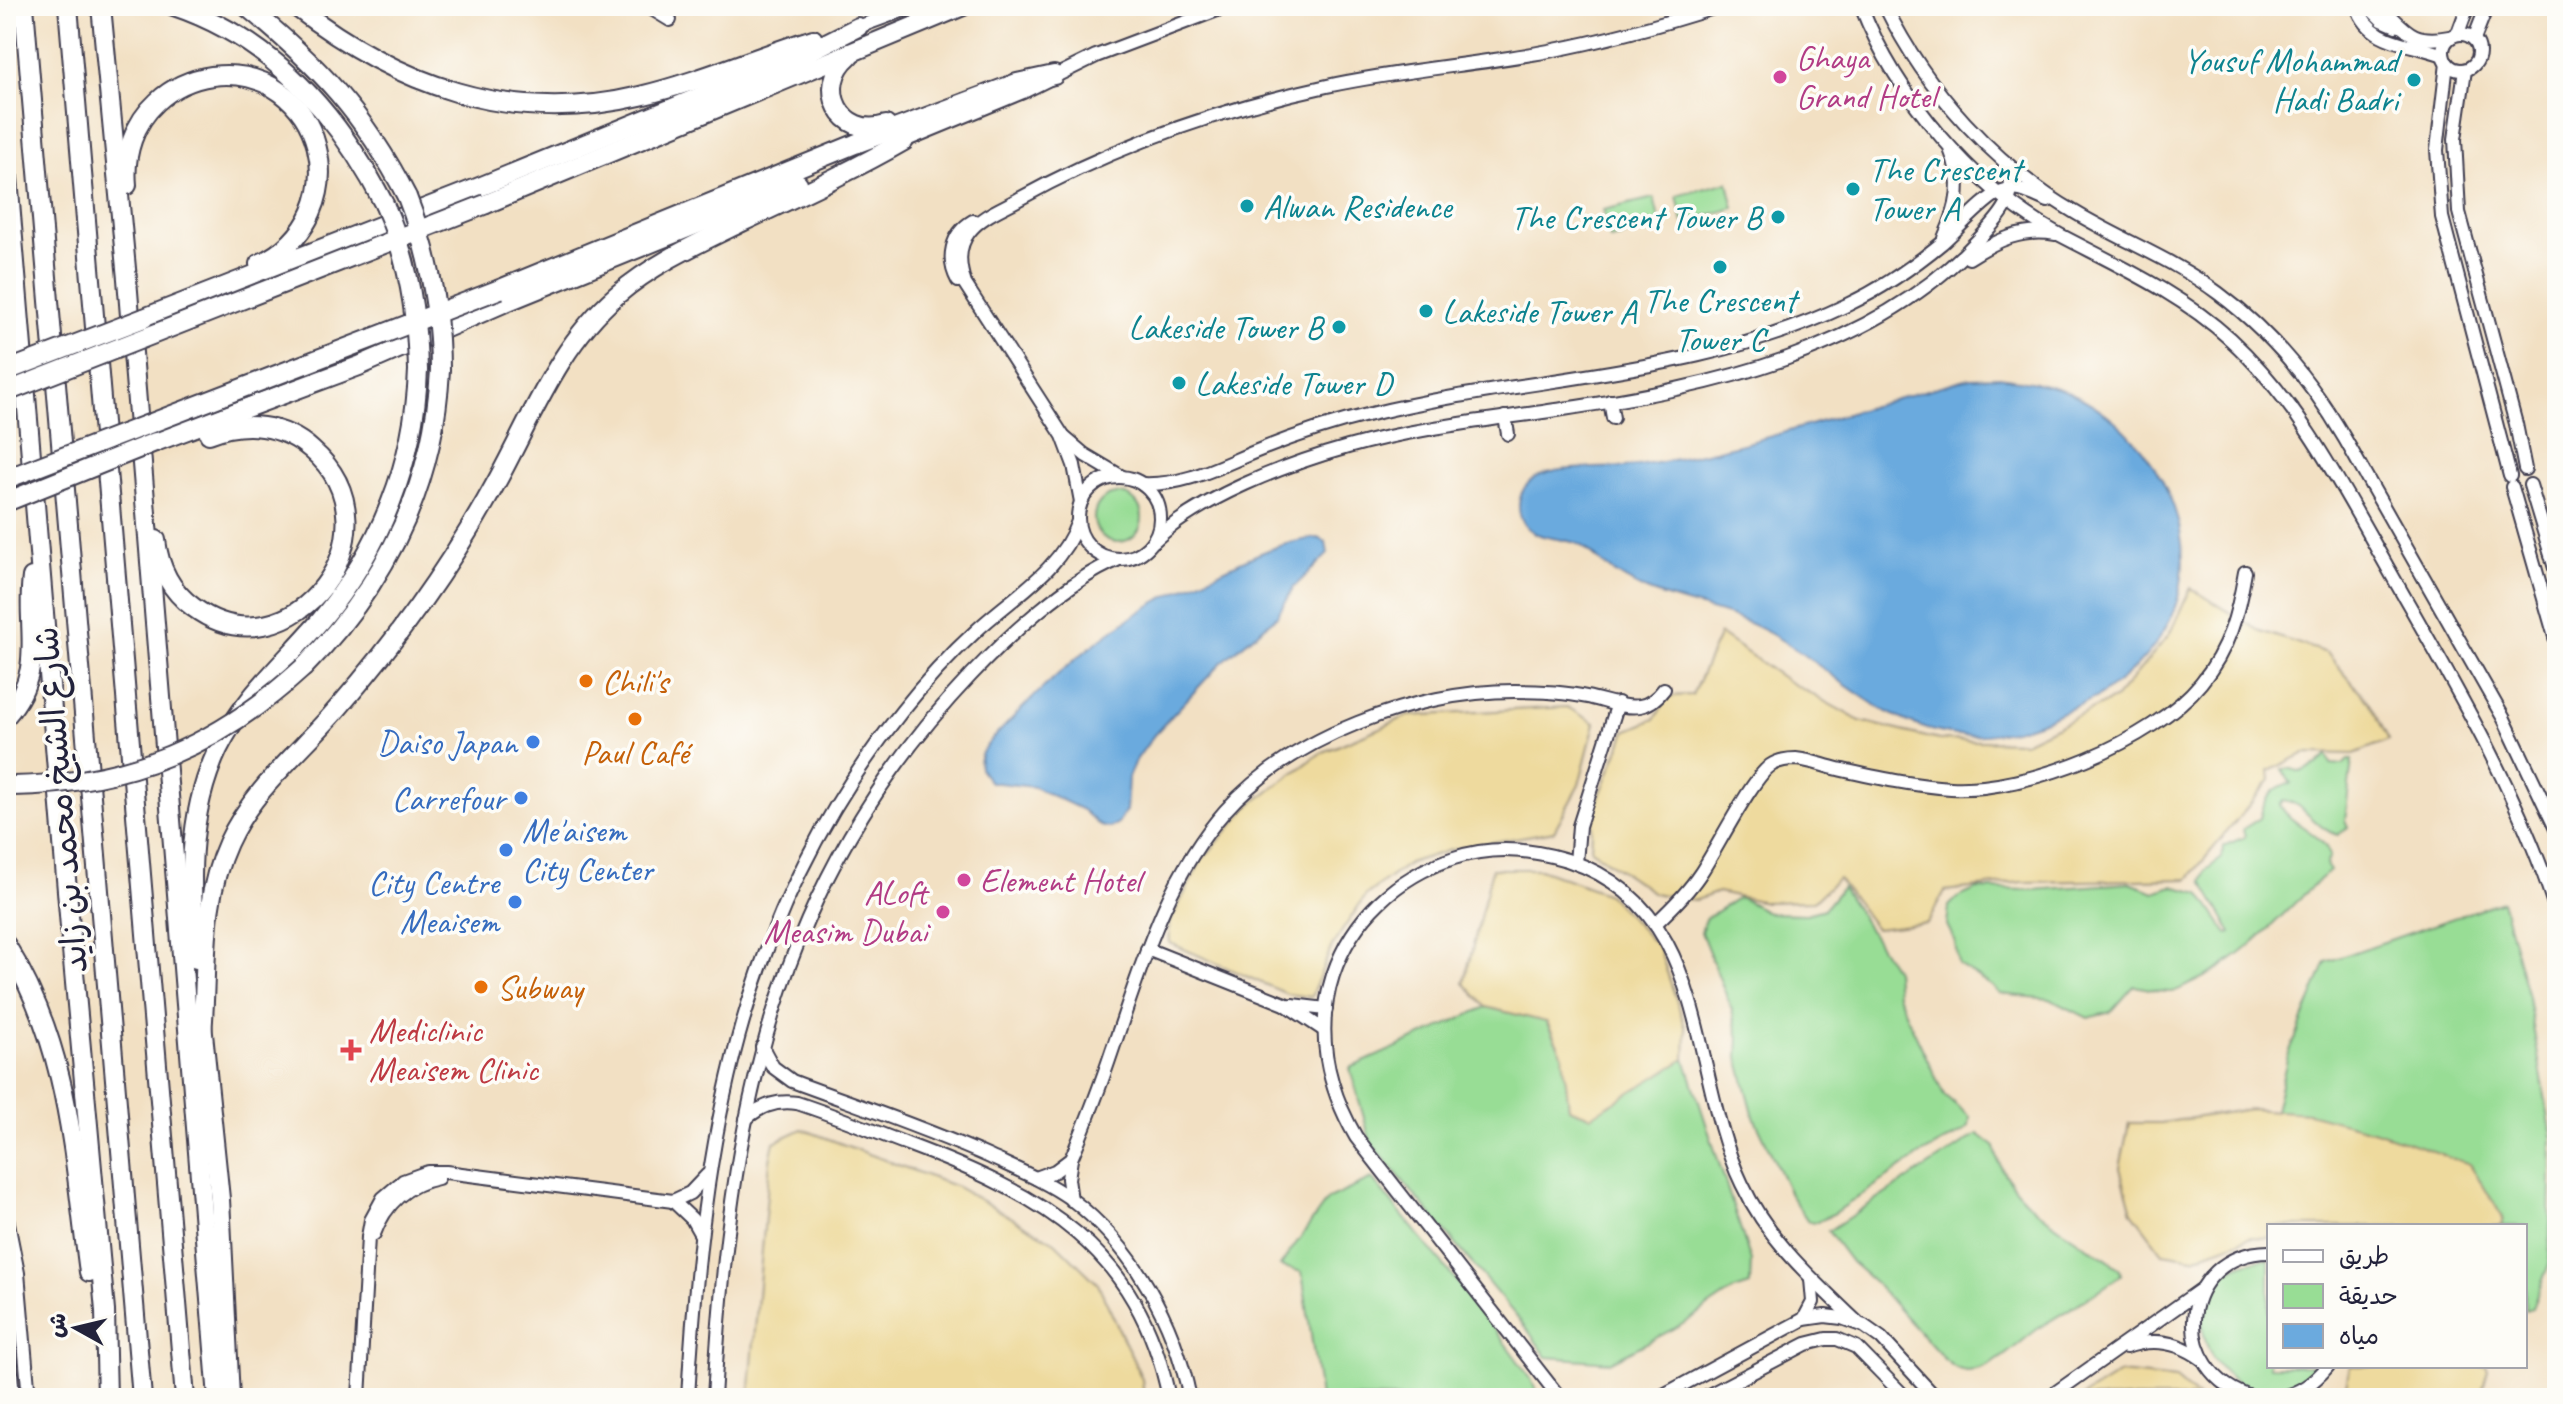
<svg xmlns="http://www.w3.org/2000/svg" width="2563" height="1404" font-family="Caveat,'Playpen Sans Arabic',sans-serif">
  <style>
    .green { fill: #98dd95; stroke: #5d8068; stroke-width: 2 }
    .sand { fill: #eeda9e; stroke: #887e6c; stroke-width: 2 }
    .water { fill: #6baade; stroke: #46668c; stroke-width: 2 }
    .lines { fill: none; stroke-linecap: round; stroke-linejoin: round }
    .minor-casing { stroke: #413e4f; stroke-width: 16 }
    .highway-casing { stroke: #413e4f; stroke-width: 22 }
    .minor { stroke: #fff; stroke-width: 12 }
    .highway { stroke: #fff; stroke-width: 18 }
    .highway-bridge-casing { stroke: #413e4f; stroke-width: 22; stroke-linecap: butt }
    .highway-bridge { stroke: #fff; stroke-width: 18 }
    .hotel-dot { fill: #d1479c; stroke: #fdfcf7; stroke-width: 3 }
    .culture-dot { fill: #0f9aa8; stroke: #fdfcf7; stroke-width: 3 }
    .food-dot { fill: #e8710a; stroke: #fdfcf7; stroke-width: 3 }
    .shop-dot { fill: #3f7fe0; stroke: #fdfcf7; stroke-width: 3 }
    .health-dot { fill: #e0444e; stroke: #fdfcf7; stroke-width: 3 }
    .labels { text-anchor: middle; stroke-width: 7; stroke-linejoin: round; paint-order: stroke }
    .hotel-label { font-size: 34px; fill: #b23c85; stroke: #fdfcf7; text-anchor: start }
    .culture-label { font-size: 34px; fill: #0d838f; stroke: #fdfcf7; text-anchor: start }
    .food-label { font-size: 34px; fill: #c56008; stroke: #fdfcf7; text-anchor: start }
    .shop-label { font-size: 34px; fill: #366cbe; stroke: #fdfcf7; text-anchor: end }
    .street-label { font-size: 34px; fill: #22223b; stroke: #fdfcf7 }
    .health-label { font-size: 34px; fill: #be3a42; stroke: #fdfcf7; text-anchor: start }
  </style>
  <rect width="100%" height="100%" fill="#fdfcf7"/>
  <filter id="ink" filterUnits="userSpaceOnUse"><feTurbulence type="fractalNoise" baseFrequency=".0125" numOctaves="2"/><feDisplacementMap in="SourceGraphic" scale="16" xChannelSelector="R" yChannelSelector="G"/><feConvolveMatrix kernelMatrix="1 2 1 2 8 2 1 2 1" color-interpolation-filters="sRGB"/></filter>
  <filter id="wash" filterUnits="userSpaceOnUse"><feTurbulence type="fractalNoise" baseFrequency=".006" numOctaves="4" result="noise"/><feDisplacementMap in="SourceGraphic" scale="32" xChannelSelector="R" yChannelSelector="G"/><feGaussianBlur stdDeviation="1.8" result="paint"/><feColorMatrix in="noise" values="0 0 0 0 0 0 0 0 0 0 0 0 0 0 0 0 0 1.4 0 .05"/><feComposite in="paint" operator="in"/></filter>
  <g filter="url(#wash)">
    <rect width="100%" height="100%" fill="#f2e0c3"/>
    <g class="green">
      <path d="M1728,182l6,26 -51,14 -6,-26z"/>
      <path d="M1654,198l7,29 -51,12 -7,-29z"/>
      <circle cx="1118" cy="518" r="24"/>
      <path d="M2327,755l4,9 12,1 5,-5h4l-7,60 3,7 -10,8c-22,-5 -33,-32 -55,-35l-3,5c11,21 43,27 50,51l-4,9 4,6c-46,37 -80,87 -136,111 -6,3 -16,9 -23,10 -9,1 -27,-5 -37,-6l-23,26 -23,6 -38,-19 -51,-5 -7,-8 -34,-22 -3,-23 -8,-16 2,-19 8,-8 20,-9 56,1 97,-7 24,9 18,-6 28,7 28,41 4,-1 -30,-52 4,-11 16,-12 1,-12 22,-9 -2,-8 17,-11c4,-16 11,-33 31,-34l-9,-15h10l9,3 16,-7z"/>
      <path d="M1842,887l53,83 2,25 47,100 26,22 -1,9 -6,6 -38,20 -92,62 -18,8 -7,-1 -17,-25 -37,-79 -16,-60 1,-19 -7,-28 -31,-78 4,-13 34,-22 30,16 37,1 18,-5z"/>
      <path d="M2502,901l26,96 24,140 -3,127 -17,44 -7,2v-84h-24l2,-9 -195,-104 -33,-2 12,-52 39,-97z"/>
      <path d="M1486,1007l60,15 17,33 6,53 21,8 95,-57 66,202 -1,24 -18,6 -49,33 -73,38 -63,-5 -20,-28 -156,-186 -21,-75z"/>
      <path d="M1978,1134l17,13c7,55 85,91 125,122l1,6c-25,19 -52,34 -79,51 -22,14 -47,45 -75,45 -9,0 -15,-6 -22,-11l-70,-77 -24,-21 -23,-31z"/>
      <path d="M1372,1179l111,134 48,66 8,19h-219l-18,-126 -22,-6 48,-67z"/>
      <path d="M2269,1259v107h48c-8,12 -22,19 -36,23 -83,15 -120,-124 -12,-130z"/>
    </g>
    <g class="sand">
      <path d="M2191,588l69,43 67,22 42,49 20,38 -35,14 -49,-1 -36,18 1,9 -82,99 -166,3 -77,9 -18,32 -51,6 -38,-51 -24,23 -49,1 -47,-10 -24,9 -40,-8 -63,-43 2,-38 33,-81 29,-12 13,-23 24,-1 28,-61 66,46 74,41 79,19 85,2 92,-44 53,-63z"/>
      <path d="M1567,707l28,16 -16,62 -25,46 -104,19 -41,13 -43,32 -34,51 -21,51 -24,-3 -117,-51 -1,-19 32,-63 50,-57 70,-51 87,-37z"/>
      <path d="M1492,869h48l68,25 51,54 27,81 -1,30 -94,57 -22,-8 -6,-53 -16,-33 -61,-15 -22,-24z"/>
      <path d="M2250,1109l58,4 71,19 91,32 33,54 -2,8h-232v12l-18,-1 -58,21 -30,-5 -31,-41 -12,-44 9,-45h32z"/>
      <path d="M802,1129l155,58 98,55 43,42 44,95 2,19h-395l21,-238 4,-18z"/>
      <path d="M2350,1366h136l2,4 -8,28h-150l16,-13z"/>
      <path d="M2120,1373l56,6 22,19h-118z"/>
    </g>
    <g class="water">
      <path d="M1999,377c23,4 48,6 70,15 89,39 149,157 91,245 -14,22 -36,42 -57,56 -10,8 -24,11 -36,17 -37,19 -82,31 -124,23 -70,-15 -112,-65 -172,-99 -41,-24 -85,-27 -127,-45 -15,-7 -28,-15 -41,-25 -8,-7 -15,-15 -25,-20 -15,-7 -41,-4 -52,-18 -12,-15 -8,-38 9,-48 24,-14 73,-8 102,-12 114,-17 222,-59 333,-88z"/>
      <path d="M1318,538l8,4 2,12 -34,33 -17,29 -56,47 -67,72 -20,28 -6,15 -2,33 -8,12 -9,5 -9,-2 -17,-16 -49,-23 -44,-5c-7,-8 -14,-15 -9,-27 4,-10 15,-20 23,-28 44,-47 95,-91 150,-124 14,-8 29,-14 44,-21 37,-17 79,-41 120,-44z"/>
    </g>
  </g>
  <g filter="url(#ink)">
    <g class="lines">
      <g class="minor-casing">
        <g id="minor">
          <path d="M647,6l23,14"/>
          <path d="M1861,6c35,90 113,183 199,229 59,31 120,58 170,104 72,66 115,154 163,238 62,109 126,216 164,336"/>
          <path d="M1885,6c41,84 110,160 191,207 47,28 98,47 142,80 53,39 94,89 127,146l159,280 53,112"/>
          <path d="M2357,6c13,39 52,36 86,49"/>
          <path d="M2368,6l14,14 14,6"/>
          <path d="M2381,6c25,24 30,38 68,31"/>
          <path d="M858,27l57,-21"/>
          <path d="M2458,33l10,-27"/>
          <circle cx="2461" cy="52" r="18"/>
          <path d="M2474,39l13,-33"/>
          <path d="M2447,63l-10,87 5,67 68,259"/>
          <path d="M2465,70l-10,69 4,73 57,212 9,45"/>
          <path d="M904,141l119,-49 73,-36 132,-50"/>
          <path d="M1944,238c14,-31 20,-56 6,-89"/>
          <path d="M1969,258c28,-18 53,-30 87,-24"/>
          <path d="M958,281c-12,-22 -7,-47 15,-60"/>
          <path d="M1610,401l3,17"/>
          <path d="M1505,417l3,17"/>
          <path d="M1065,438l20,17 37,22"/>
          <circle cx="1119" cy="518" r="41"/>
          <path d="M1142,484c45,2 79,-19 120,-35 35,-14 72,-26 109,-35 158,-39 326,-37 476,-109 34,-16 66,-38 95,-62 15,-13 44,-46 60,-52 15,-6 31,4 46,10"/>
          <path d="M2530,485l27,90"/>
          <path d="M2512,487l45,157"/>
          <path d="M1081,502l-7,-37 -11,-29 -98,-152c-6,-18 -8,-36 4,-52 12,-16 34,-24 50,-33 96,-53 202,-90 308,-113 73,-16 148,-21 222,-35 58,-11 115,-27 171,-45"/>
          <path d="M1154,541c46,-44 133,-77 194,-94 70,-20 143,-27 215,-38 148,-22 312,-57 417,-171 20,-22 42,-42 25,-73"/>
          <path d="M1576,863l3,-37 39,-123"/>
          <path d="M1656,923c16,-15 32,-31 44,-49 16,-23 54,-101 73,-110 7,-4 15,-5 23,-5 14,1 28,7 42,10 36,8 76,17 113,19 76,4 202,-46 250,-105 28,-34 37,-69 44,-111"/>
          <path d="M1147,949l138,55 39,26"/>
          <path d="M1292,1005l34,4"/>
          <path d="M762,1047l11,20 19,14c67,25 133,47 198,76 28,13 56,24 81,42 63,48 103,122 119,199"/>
          <path d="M746,1119c15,-14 31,-19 51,-16 37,12 73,27 110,41 133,50 232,103 262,254"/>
          <path d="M1036,1178l19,-7 16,-12"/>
          <path d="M1071,1200l-3,-21 3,-20c15,-36 29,-72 41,-108 29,-83 53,-172 113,-240 67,-75 191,-120 289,-120 25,0 49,1 73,6 16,3 37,12 53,9 11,-2 18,-9 24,-17"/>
          <path d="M673,1201l19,18 9,16"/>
          <path d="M6,1213l12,60 11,125"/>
          <path d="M374,1234c11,-30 33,-50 64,-56"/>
          <path d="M6,1312l7,86"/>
          <path d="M1804,1319l9,-17 -2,-23"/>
          <path d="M2126,1347c28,-10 53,-5 76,12"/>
          <path d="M359,1398l9,-161 3,-17 12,-22 20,-17 25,-9h18l227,29 17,-8 17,-18"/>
          <path d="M688,1398c14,-255 50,-482 214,-687 23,-29 48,-56 74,-80 36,-34 85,-60 102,-110"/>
          <path d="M714,1398c15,-278 59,-514 257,-723 38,-40 96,-94 146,-115"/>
          <path d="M1560,1398l-204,-261c-29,-50 -41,-106 -23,-162 19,-57 65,-99 121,-117 37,-12 77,-9 113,2 146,48 120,210 175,324 26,56 71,96 115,138"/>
          <path d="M1658,1398l146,-79 21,-3 17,2 22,8 17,12 55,60"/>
          <path d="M1703,1398l103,-54 20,-5h11l19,8 50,51"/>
          <path d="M2048,1398l154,-109"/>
          <path d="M2254,1398c-89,-26 -75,-145 15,-146"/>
          <path d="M2277,1398c22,-4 37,-15 51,-32"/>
        </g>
      </g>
      <g class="highway-casing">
        <g id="highway">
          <path d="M24,6l118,1392"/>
          <path d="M68,6l117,1392"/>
          <path d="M101,6l26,273 91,1119"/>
          <path d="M174,6c98,33 164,108 210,198"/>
          <path d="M246,6c71,58 119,108 161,191"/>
          <path d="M295,6c102,79 215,121 345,90 59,-14 115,-39 173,-57"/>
          <path d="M849,56c-35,30 -8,84 37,69"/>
          <path d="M6,154l65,785 34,372 2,87"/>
          <path d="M127,185c-3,-31 7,-62 30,-83 15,-14 34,-23 55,-26 111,-14 152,139 47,188"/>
          <path d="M486,204l477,-198"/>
          <path d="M500,289l355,-145 162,-61 37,-8"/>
          <path d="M144,318l333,-130 325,-133 56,-28"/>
          <path d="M155,442l204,-76 147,-64 292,-119"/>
          <path d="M156,540c3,27 15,51 37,67 98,73 212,-77 119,-157 -29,-26 -68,-30 -103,-16"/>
          <path d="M304,667c81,-82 130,-181 136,-297"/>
          <path d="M6,716c41,-46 19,-86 26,-139"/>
          <path d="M6,945c64,103 67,210 83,327"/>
          <path d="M196,959c-6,-73 -10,-142 22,-210 25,-51 66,-86 102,-128 60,-71 95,-159 98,-251"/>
          <path d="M202,1024l18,175 10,199"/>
          <path d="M202,1033c6,-64 -2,-129 26,-190 24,-53 72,-91 110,-135 60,-69 115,-146 159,-227 36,-66 62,-136 120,-186 37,-32 82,-52 125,-73 55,-26 110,-51 162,-81"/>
        </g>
      </g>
      <use href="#minor" class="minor"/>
      <use href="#highway" class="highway"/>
      <g class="highway-bridge-casing">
        <g id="highway-bridge">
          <path d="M407,197c22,56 33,112 33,173"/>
          <path d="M384,204c24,53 33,108 34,166"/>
          <path d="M6,371l138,-53"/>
          <path d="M6,392l480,-188"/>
          <path d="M6,479l494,-190"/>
          <path d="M6,502l149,-60"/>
          <path d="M12,786c117,-2 206,-40 292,-119"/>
        </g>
      </g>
      <use href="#highway-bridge" class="highway-bridge"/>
    </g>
  </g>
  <g class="hotel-dot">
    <circle cx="1780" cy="77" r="8"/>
    <circle cx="964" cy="880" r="8"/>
    <circle cx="943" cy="912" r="8"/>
  </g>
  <g class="culture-dot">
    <circle cx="2414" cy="80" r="8"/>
    <circle cx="1853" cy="189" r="8"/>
    <circle cx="1247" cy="206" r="8"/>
    <circle cx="1778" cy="217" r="8"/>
    <circle cx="1720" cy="267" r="8"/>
    <circle cx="1426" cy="311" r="8"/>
    <circle cx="1339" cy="327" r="8"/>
    <circle cx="1179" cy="383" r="8"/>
  </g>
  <g class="food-dot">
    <circle cx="586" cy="681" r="8"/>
    <circle cx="635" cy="719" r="8"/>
    <circle cx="481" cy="987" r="8"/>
  </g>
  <g class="shop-dot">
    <circle cx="533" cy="742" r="8"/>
    <circle cx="521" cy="798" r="8"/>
    <circle cx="506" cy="850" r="8"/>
    <circle cx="515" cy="902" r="8"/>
  </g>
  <path class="health-dot" d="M347 1038h8v8h8v8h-8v8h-8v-8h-8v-8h8z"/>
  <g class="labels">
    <g class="hotel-label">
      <text x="1796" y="69">Ghaya<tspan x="1796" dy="39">Grand Hotel</tspan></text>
      <text x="980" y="892">Element Hotel</text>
      <text x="927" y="904" text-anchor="end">ALoft<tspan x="927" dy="39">Measim Dubai</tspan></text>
    </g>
    <g class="culture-label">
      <text x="2398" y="72" text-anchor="end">Yousuf Mohammad<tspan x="2398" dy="39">Hadi Badri</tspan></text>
      <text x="1869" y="181">The Crescent<tspan x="1869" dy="39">Tower A</tspan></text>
      <text x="1263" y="218">Alwan Residence</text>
      <text x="1762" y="229" text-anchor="end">The Crescent Tower B</text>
      <text x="1720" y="312" text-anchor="middle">The Crescent<tspan x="1720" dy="39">Tower C</tspan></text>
      <text x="1442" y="323">Lakeside Tower A</text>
      <text x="1323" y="339" text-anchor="end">Lakeside Tower B</text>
      <text x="1195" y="395">Lakeside Tower D</text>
    </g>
    <g class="food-label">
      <text x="602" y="693">Chili's</text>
      <text x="635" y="764" text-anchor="middle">Paul Café</text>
      <text x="497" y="999">Subway</text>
    </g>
    <g class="shop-label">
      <text x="517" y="754">Daiso Japan</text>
      <text x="505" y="810">Carrefour</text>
      <text x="522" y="842" text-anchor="start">Me'aisem<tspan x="522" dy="39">City Center</tspan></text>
      <text x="499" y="894">City Centre<tspan x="499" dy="39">Meaisem</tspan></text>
    </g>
    <g class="street-label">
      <text transform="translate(60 800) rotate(-95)" y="12">شارع الشيخ محمد بن زايد</text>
    </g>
    <g class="health-label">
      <text x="369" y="1042">Mediclinic<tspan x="369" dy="39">Meaisem Clinic</tspan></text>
    </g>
  </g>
  <rect width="2563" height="1404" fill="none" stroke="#fdfcf7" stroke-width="32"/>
  <rect x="2267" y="1224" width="260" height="144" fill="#fdfcf7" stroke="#a5a5ac" stroke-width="2"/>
  <rect x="2283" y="1250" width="40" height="12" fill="#ffffff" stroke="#a5a5ac" stroke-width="2"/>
  <text x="2339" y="1264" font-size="24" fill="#22223b">طريق</text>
  <rect x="2283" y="1284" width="40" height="24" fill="#98dd95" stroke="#a5a5ac" stroke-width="2"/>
  <text x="2339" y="1304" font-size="24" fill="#22223b">حديقة</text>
  <rect x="2283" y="1324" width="40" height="24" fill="#6baade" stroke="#a5a5ac" stroke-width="2"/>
  <text x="2339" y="1344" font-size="24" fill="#22223b">مياه</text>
  <g transform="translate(76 1328) rotate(278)" stroke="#fdfcf7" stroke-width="6" paint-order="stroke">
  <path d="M0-6L14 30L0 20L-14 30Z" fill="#22223b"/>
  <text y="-12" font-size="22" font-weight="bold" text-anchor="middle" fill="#22223b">ش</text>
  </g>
</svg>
